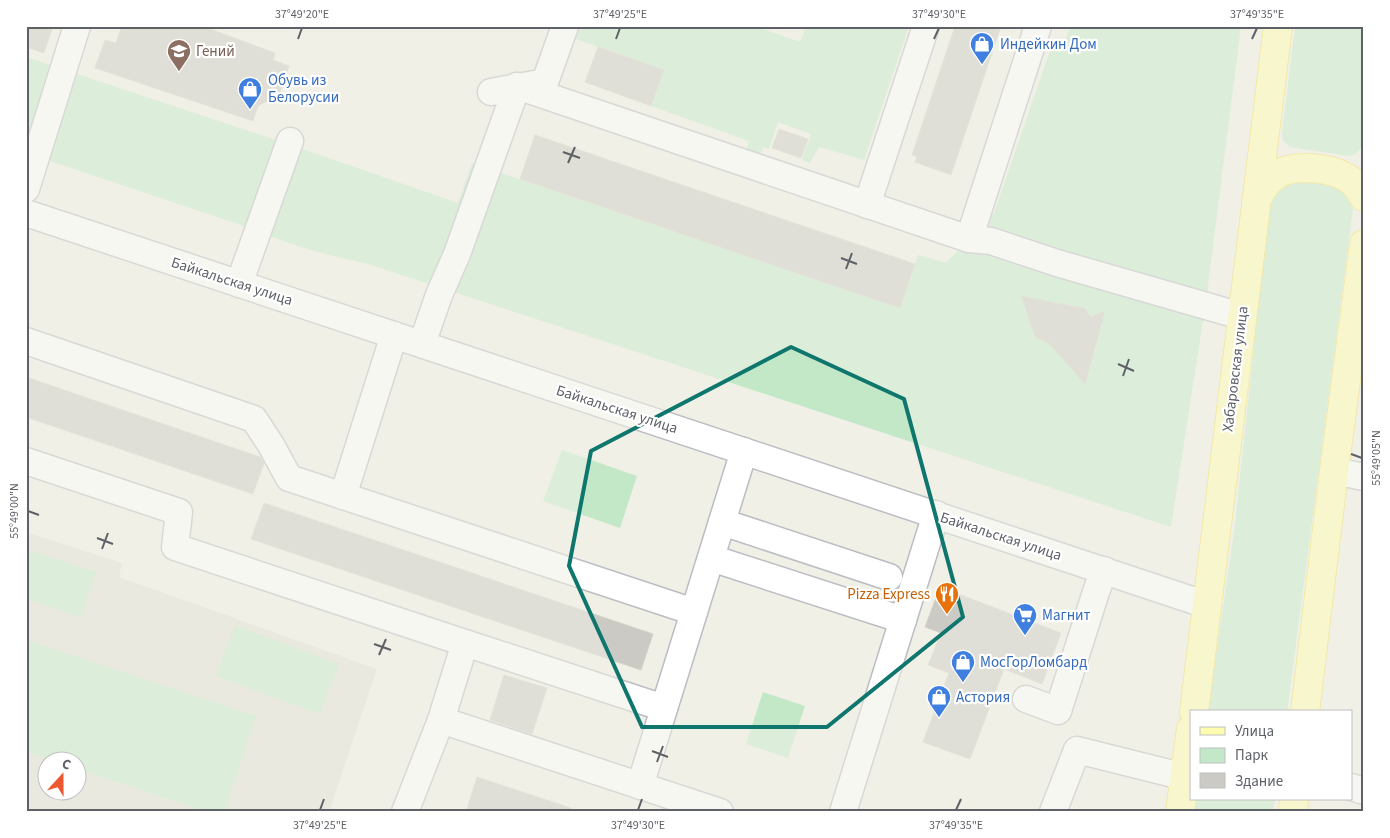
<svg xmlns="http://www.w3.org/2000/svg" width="1390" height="838" font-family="'Source Sans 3',sans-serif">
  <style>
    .education { fill: #e0dfd5; fill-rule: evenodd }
    .green { fill: #c3e8c8 }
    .building { fill: #cccac4; stroke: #d5d2c5 }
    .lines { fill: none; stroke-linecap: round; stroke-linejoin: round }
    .minor-casing { stroke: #bbbdc2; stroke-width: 29 }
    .major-casing { stroke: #f4de5c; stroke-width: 30 }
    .minor { stroke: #fff; stroke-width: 26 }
    .major { stroke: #fffdad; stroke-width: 28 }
    .marked { fill: none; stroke: #0f766e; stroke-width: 4; stroke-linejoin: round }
    .ticks { fill: none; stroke: #5e6167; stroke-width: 2 }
    .labels { text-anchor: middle; stroke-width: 4.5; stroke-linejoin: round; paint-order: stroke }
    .shop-label { font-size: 15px; fill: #366cbe; stroke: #fff; text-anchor: start }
    .education-label { font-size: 15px; fill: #785e54; stroke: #fff; text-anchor: start }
    .street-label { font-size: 15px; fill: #5e6167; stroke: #fff }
    .food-label { font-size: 15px; fill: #c56008; stroke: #fff; text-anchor: end }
    .neatline { fill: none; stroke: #5e6167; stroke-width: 2 }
    .ticks-label { font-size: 12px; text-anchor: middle; fill: #5e6167 }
  </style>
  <rect width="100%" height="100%" fill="#f0f0e7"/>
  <path class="education" d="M26,532l96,31 -3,14 258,92 -48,143h-303zM48,760h30v30h-30z"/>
  <g class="green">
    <path d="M581,26h174l45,16 6,-16h103l-45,134 -45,-13 -9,16 -8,-3 9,-26 -33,-12 -9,27 -6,-2 -5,16 -14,-5 5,-17 -98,-35 13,-36 -88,-31z"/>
    <path d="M1070,26h171l-35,275 -35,226 -803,-263c-40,-8 -81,-20 -118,-36l-224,-75v-96l271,90 161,56 14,-40 428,145 18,-53 28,8 48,-50 59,-171 13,-3z"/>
    <path d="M1295,26h69v102l-3,20 -5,6 -6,2 -60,-9 -7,-7 -1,-7z"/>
    <path d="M1310,180c25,6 30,5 43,29l-66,503h-79l27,-188 35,-325 2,-5 12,-8z"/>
    <path d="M562,450l75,26 -17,52 -77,-27z"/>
    <path d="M26,549l70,23 -15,45 -55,-18z"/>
    <path d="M235,625l104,39 -19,50 -104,-38z"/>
    <path d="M26,640l230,76 -32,96h-18l-128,-43v-9h-26l-26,-8z"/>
    <path d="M763,692l42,14 -17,52 -42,-14z"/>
    <path d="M1195,799h80l-2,13h-80z"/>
  </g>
  <g class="building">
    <path d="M26,26h27l-9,27 -18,-6z"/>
    <path d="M122,26h80l73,27 -2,7 16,6 -10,29 -21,11 -5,15 -158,-53 10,-28 11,3z"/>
    <path d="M955,26h46l-50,149 -36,-13 2,-5 -5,-2z"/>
    <path d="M598,47l66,23 -13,36 -66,-24z"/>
    <path d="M779,129l29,10 -7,19 -29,-10z"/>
    <path d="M535,135l380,129 -15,44 -380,-129z"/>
    <path d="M1021,296l65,13 4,8 15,-6 -20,73 -36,-41 -14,-6z"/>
    <path d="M26,377l234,80 4,6 -11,31 -227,-77z"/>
    <path d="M264,503l389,131 -12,36 -390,-131z"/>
    <path d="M940,587l121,46 -19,51 -38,-15 -34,90 -47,-17 26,-69 -21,-8 13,-32 -16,-6z"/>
    <path d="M504,675l43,13 -15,46 -42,-14z"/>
    <path d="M477,777l94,31 -1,4h-104z"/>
  </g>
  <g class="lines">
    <g class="minor-casing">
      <g id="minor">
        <path d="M517,86l452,153 22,2 66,22 184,53"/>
        <path d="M491,92l54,-10 20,-56"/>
        <path d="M26,189l51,-163"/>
        <path d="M867,205l59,-179"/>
        <path d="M26,213l1181,392"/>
        <path d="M969,239l69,-213"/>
        <path d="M239,284l51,-143"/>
        <path d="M26,341l228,78 17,26 18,33 405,134"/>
        <path d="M422,344l17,-49 18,-41 60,-168"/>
        <path d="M26,461l153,51 -4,35 290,96 -24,77 -36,92"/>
        <path d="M1334,471l30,6"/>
        <path d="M343,496l51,-161"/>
        <path d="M722,522l167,55"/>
        <path d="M711,558l192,62"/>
        <path d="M465,643l199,65"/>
        <path d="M1026,699l32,12 38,-119 8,-22"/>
        <path d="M441,720l279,92"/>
        <path d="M640,786l104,-335"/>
        <path d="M1351,787l13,4"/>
        <path d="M843,812l93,-298"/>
        <path d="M1053,812l24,-62 108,27"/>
      </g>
    </g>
    <g class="major-casing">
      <g id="major">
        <path d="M1256,201c5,-10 9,-18 19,-25 17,-13 58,-9 75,4 5,3 9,10 13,15l1,2"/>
        <path d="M1194,712l84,-686"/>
        <path d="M1305,712l29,-241 30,-227"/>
        <path d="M1180,812l11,-83"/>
        <path d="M1293,812l1,-13"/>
      </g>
    </g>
    <use href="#minor" class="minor"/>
    <use href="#major" class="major"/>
  </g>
  <path d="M0 0H1390V838H0ZM791,347l113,52 59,218 -136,110h-185l-73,-161 22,-115z" fill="#f0f0e7" fill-opacity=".55" fill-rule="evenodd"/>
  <path class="marked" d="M791,347l113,52 59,218 -136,110h-185l-73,-161 22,-115z"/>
  <path class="ticks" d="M298,39l4,-11M616,39l4,-11M934,39l5,-11M1252,39l5,-11M563,152l17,6M568,163l7,-16M841,258l16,6M846,269l6,-16M1118,364l16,7M1123,376l6,-17M1351,454l11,4M28,511l11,4M97,538l16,6M102,549l6,-16M374,644l17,6M379,655l7,-16M652,751l16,6M657,762l6,-16M320,810l4,-11M638,810l4,-11M956,810l5,-11"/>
  <defs>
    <g id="shop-pin" transform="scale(1.25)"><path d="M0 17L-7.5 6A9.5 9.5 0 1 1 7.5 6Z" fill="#3f7fe0" stroke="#fff"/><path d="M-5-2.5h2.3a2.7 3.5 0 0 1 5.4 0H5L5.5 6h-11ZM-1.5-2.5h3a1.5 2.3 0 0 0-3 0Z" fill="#fff"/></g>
    <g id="school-pin" transform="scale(1.25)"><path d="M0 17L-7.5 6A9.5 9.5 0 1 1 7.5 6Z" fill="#8d6e63" stroke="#fff"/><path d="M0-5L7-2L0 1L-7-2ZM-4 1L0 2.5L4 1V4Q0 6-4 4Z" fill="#fff"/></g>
    <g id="restaurant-pin" transform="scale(1.25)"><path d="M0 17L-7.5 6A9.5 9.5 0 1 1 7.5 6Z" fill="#e8710a" stroke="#fff"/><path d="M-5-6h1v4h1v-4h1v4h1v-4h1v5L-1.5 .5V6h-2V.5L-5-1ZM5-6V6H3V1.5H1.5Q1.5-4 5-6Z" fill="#fff"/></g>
    <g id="supermarket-pin" transform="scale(1.25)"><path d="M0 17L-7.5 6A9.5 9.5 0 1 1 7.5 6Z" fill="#3f7fe0" stroke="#fff"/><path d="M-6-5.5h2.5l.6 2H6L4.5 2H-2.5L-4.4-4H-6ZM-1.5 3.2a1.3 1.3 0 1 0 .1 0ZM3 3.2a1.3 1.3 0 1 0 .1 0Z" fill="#fff"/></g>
  </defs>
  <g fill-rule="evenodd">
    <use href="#shop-pin" x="982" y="44"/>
    <use href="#school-pin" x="179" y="51"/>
    <use href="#shop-pin" x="250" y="89"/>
    <use href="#restaurant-pin" x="947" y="594"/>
    <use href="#supermarket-pin" x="1025" y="615"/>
    <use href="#shop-pin" x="963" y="662"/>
    <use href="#shop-pin" x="939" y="697"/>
  </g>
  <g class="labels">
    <g class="shop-label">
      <text x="1000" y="49">Индейкин Дом</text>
      <text x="268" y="85">Обувь из<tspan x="268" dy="17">Белорусии</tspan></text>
      <text x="1042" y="620">Магнит</text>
      <text x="980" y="667">МосГорЛомбард</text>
      <text x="956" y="702">Астория</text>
    </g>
    <g class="education-label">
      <text x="196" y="56">Гений</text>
    </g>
    <g class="street-label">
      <text transform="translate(232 281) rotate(18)" y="5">Байкальская улица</text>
      <text transform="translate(1235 369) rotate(-83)" y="5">Хабаровская улица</text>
      <text transform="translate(617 409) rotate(18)" y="5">Байкальская улица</text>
      <text transform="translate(1001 536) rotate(18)" y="5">Байкальская улица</text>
    </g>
    <g class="food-label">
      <text x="930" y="599">Pizza Express</text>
    </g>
  </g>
  <rect width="1390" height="838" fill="none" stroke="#ffffff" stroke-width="55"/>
  <rect x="1190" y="710" width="162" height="90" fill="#ffffff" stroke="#bfc0c2"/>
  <rect x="1200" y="727" width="25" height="8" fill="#fffdad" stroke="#bfc0c2"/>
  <text x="1235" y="736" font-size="15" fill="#5e6167">Улица</text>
  <rect x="1200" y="748" width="25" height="15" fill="#c3e8c8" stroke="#bfc0c2"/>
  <text x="1235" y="760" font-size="15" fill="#5e6167">Парк</text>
  <rect x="1200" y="773" width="25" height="15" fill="#cccac4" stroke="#bfc0c2"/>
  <text x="1235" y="786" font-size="15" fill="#5e6167">Здание</text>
  <g transform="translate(62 776) rotate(21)"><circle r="24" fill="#ffffff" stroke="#bfc0c2"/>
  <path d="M0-4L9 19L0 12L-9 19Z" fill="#ed5830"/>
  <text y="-8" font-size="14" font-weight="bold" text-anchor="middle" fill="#5e6167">С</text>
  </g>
  <rect x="28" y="28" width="1334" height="782" class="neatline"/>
  <g class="ticks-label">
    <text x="302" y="18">37°49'20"E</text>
    <text x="620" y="18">37°49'25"E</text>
    <text x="939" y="18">37°49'30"E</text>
    <text x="1257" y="18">37°49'35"E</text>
    <text transform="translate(1376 458) rotate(-90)" y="4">55°49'05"N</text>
    <text transform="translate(14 511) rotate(-90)" y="4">55°49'00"N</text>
    <text x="320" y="829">37°49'25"E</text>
    <text x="638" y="829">37°49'30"E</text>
    <text x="956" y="829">37°49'35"E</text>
  </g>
</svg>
